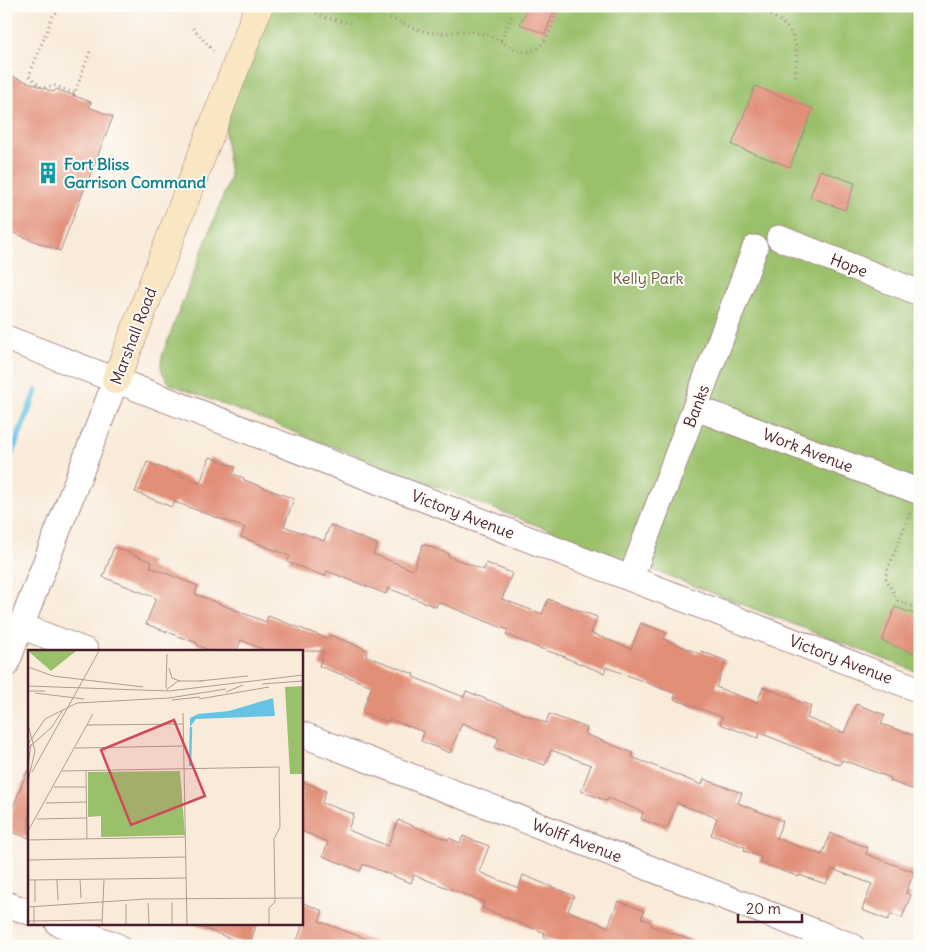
<svg xmlns="http://www.w3.org/2000/svg" width="926" height="952" font-family="Delius,sans-serif">
  <style>
    .green { fill: #9ac06b; stroke: #72704b }
    .lines { fill: none; stroke-linecap: round; stroke-linejoin: round }
    .stream { stroke: #67c3e5; stroke-width: 6 }
    .building { fill: #e28f78 }
    .street-casing { stroke: #a28582; stroke-width: 27 }
    .secondary-casing { stroke: #a28582; stroke-width: 29 }
    .path { stroke: #a28582; stroke-width: 3; stroke-dasharray: 1 4; stroke-linecap: butt }
    .street { stroke: #fff; stroke-width: 25 }
    .secondary { stroke: #f9e7c3; stroke-width: 28 }
    .labels { text-anchor: middle; stroke-width: 4; stroke-linejoin: round; paint-order: stroke }
    .culture-label { font-size: 16px; font-weight: bold; fill: #0d838f; stroke: #fdfcf7; text-anchor: start }
    .street-label { font-size: 16px; fill: #4a1f2b; stroke: #fdfcf7 }
    .park-label { font-size: 16px; fill: #665741; stroke: #fdfcf7 }
    .inset-river { fill: none; stroke: #67c3e5; stroke-width: 2.5 }
    .inset-road { fill: none; stroke: #b39994; stroke-width: 1 }
    .view { fill: #d1495b; fill-opacity: 0.15; stroke: #d1495b; stroke-width: 2.5 }
    .inset-edge { fill: none; stroke: #4a1f2b; stroke-width: 2.5 }
  </style>
  <rect width="100%" height="100%" fill="#fdfcf7"/>
  <filter id="ink" filterUnits="userSpaceOnUse"><feTurbulence type="fractalNoise" baseFrequency=".02" numOctaves="2"/><feDisplacementMap in="SourceGraphic" scale="10" xChannelSelector="R" yChannelSelector="G"/><feConvolveMatrix kernelMatrix="1 2 1 2 8 2 1 2 1" color-interpolation-filters="sRGB"/></filter>
  <filter id="wash" filterUnits="userSpaceOnUse"><feTurbulence type="fractalNoise" baseFrequency=".0096" numOctaves="4" result="noise"/><feDisplacementMap in="SourceGraphic" scale="20" xChannelSelector="R" yChannelSelector="G"/><feGaussianBlur stdDeviation="1.12" result="paint"/><feColorMatrix in="noise" values="0 0 0 0 0 0 0 0 0 0 0 0 0 0 0 0 0 1.4 0 .05"/><feComposite in="paint" operator="in"/></filter>
  <g filter="url(#wash)">
    <rect width="100%" height="100%" fill="#f9ebda"/>
    <path class="green" d="M259,6h661v667l-750,-289c-9,-12 -11,-16 -7,-31l67,-175 -8,-76z"/>
    <g class="lines">
      <path class="stream" d="M6,468l30,-77"/>
    </g>
    <g id="blocks">
      <g class="building">
        <path d="M528,6h28l-11,28 -25,-10z"/>
        <path d="M6,74l48,18 2,-3 35,13 -2,5 24,10 -53,134 -54,-21z"/>
        <path d="M755,86l58,23 -23,58 -58,-22z"/>
        <path d="M820,170l35,13 -10,27 -35,-13z"/>
        <path d="M210,457l26,10 -3,7 11,4v2l50,19 -10,27 40,15 6,-16 47,19 -4,10 40,16 10,-26 26,10 -1,2 36,14 2,-7 26,10 -10,26 40,15 6,-15 49,18 -6,16 40,16 10,-26 26,10 -3,6 36,15 1,-3 25,10 -10,26 41,16 6,-16 48,19 -4,12 37,15 12,-29 29,11 -4,9 39,13v55l-30,-11 1,-3 -49,-18 -2,5 -80,-32 -2,5 -38,-14 2,-7 -48,-18 2,-5 -70,-27 -2,6 -38,-15v-1l-27,-9 -33,-13 2,-5 -70,-28 -2,5 -48,-19 -2,6 -59,-23 -2,5 -12,-4 -26,-10 3,-6 -49,-19 4,-9 -70,-26 -3,5 -37,-15 12,-30 53,21z"/>
        <path d="M114,547l38,15 -2,5 48,19 -3,8 71,28 2,-6 61,23 1,-4 38,15 -2,6 48,18 -1,3 51,20 2,-6 80,32 3,-9 38,14 -2,6 48,19 -1,4 70,28 2,-6 38,14 -4,10 45,18 -7,17 46,17 9,-22 37,15 -2,6 48,18 -8,21 5,2 -9,23 -11,-4 -3,6 -26,-10 10,-26 -40,-15 -6,15 -27,-9v2l-40,-15 2,-5 -17,-6 1,-4 -34,-12 6,-17 -40,-15 -10,26 -26,-10 2,-7 -35,-14 -1,3 -26,-10 10,-26 -40,-15 -6,15 -50,-17 4,-10 -37,-15 -12,30 -29,-12 3,-9 -35,-13 -1,3 -26,-10 10,-26 -53,-20 5,-15h-57l-26,-11 -4,11h-26l-14,-6v-2l-51,-19 10,-26 -53,-21z"/>
        <path d="M895,607l25,9v40l-38,-15z"/>
        <path d="M27,771h2v67l-23,-8v-4z"/>
        <path d="M301,781l25,10 -4,12 32,11 -6,16 40,16 10,-26 50,20 1,-2 11,5 3,-7 26,10 -10,26 40,16 4,-13 51,21 -6,15 40,16 10,-26 26,10 -3,7 11,5 -1,3 49,17v3h-134l-23,-9 2,-4 -63,-25 2,-6 -70,-27 -3,8 -48,-19 -3,7 -37,-15 5,-14 -27,-11z"/>
        <path d="M301,902l22,9 -4,10 61,23v2h-85l6,-16z"/>
        <path d="M194,923h63l-8,23 -56,-22z"/>
      </g>
    </g>
  </g>
  <g filter="url(#ink)">
    <use href="#blocks" fill-opacity="0" stroke="#a28582" stroke-width="1"/>
    <g class="lines">
      <g class="street-casing">
        <g id="street">
          <path d="M779,238l141,55"/>
          <path d="M6,338l914,352"/>
          <path d="M696,408l224,84"/>
          <path d="M636,564l119,-316"/>
          <path d="M21,626l65,25"/>
          <path d="M6,665l110,-285"/>
          <path d="M301,734l551,212"/>
          <path d="M6,904l23,8"/>
          <path d="M58,923l59,23"/>
        </g>
      </g>
      <g class="secondary-casing">
        <path id="secondary" d="M116,380l143,-374"/>
      </g>
      <g class="path">
        <path d="M64,6l-11,9 -24,61 13,12 13,-2 19,7"/>
        <path d="M303,6l21,11 29,7"/>
        <path d="M753,6c9,7 20,9 28,16 17,13 17,34 14,54"/>
        <path d="M390,18c15,6 31,15 47,15 9,1 18,-2 27,-2 8,0 18,3 26,5 15,5 29,22 46,13 12,-6 18,-30 22,-43"/>
        <path d="M193,28l20,23"/>
        <path d="M501,40l11,-25"/>
        <path d="M74,95l16,-44"/>
        <path d="M910,513l-25,64 13,24 22,8"/>
      </g>
      <use href="#street" class="street"/>
      <use href="#secondary" class="secondary"/>
    </g>
  </g>
  <defs>
    <g id="building-bare" transform="scale(1.725)"><path d="M-4-6H4V6H1V3H-1V6H-4ZM-2.5-4.3h1.7v1.8h-1.7ZM.8-4.3h1.7v1.8H.8ZM-2.5-1h1.7V.8h-1.7ZM.8-1h1.7V.8H.8Z" fill="#0f9aa8" stroke="#fdfcf7" stroke-width="2.5" paint-order="stroke"/></g>
  </defs>
  <g fill-rule="evenodd">
    <use href="#building-bare" x="48" y="173"/>
  </g>
  <g class="labels">
    <g class="culture-label">
      <text x="64" y="170">Fort Bliss<tspan x="64" dy="18">Garrison Command</tspan></text>
    </g>
    <g class="street-label">
      <text transform="translate(849 265) rotate(21)" y="6">Hope</text>
      <text transform="translate(133 336) rotate(-69)" y="6">Marshall Road</text>
      <text transform="translate(696 406) rotate(-69)" y="6">Banks</text>
      <text transform="translate(808 450) rotate(21)" y="6">Work Avenue</text>
      <text transform="translate(463 514) rotate(21)" y="6">Victory Avenue</text>
      <text transform="translate(841 659) rotate(21)" y="6">Victory Avenue</text>
      <text transform="translate(577 840) rotate(21)" y="6">Wolff Avenue</text>
    </g>
    <g class="park-label">
      <text x="648" y="284">Kelly Park</text>
    </g>
  </g>
  <g transform="translate(28 650)">
    <rect width="275" height="275" fill="#f9ebda"/>
    <path d="M0,1h48l-25,20zM275,36v88h-13l-5,-87zM152,121l5,64 -84,2v-21l-13,1v-45z" fill="#9ac06b"/>
    <path d="M245,48l2,18 -79,3 -6,8v-9l8,-4 31,-3z" fill="#67c3e5"/>
    <path class="inset-river" d="M162,116l1,-39"/>
    <path class="inset-road" d="M0,17l25,9 90,11M141,18l3,10 8,3M171,31l49,-5M234,34l41,-3M0,36l141,5 134,-16M138,38l1,-34M138,40l12,-9h24M0,41h17M198,42l17,-7M7,43l49,6M171,49l70,-12M144,50l28,-3M155,63l4,211M0,74l7,27 -7,30M59,75l96,-1M0,94l17,-25 32,-16 92,-5 57,-9M0,98l23,-20 12,-18M47,98l108,-2M0,116l3,-22M34,121l217,-4 1,60 -6,12 1,63 -6,6v16M58,121l1,68M4,122l67,-121M26,137h32M18,153l41,-1M9,169l50,-1M0,181l65,-117M0,190l157,-3M0,210l157,-3M52,229l1,19M0,230l158,-2M7,230v22M29,230l1,20M144,252v22M120,253l1,21M98,254v20M0,257l117,-8 158,-1M6,257v17M0,271l74,-1M74,274l2,-45"/>
    <path class="view" d="M146,70l31,76 -74,29 -30,-75z"/>
    <rect width="275" height="275" class="inset-edge"/>
  </g>
  <rect width="926" height="952" fill="none" stroke="#fdfcf7" stroke-width="25"/>
  <path d="M738 914v8h64v-8" fill="none" stroke="#4a1f2b" stroke-width="2.5"/>
  <text x="746" y="914" font-size="15" fill="#4a1f2b" stroke="#fdfcf7" stroke-width="4" paint-order="stroke">20 m</text>
</svg>
